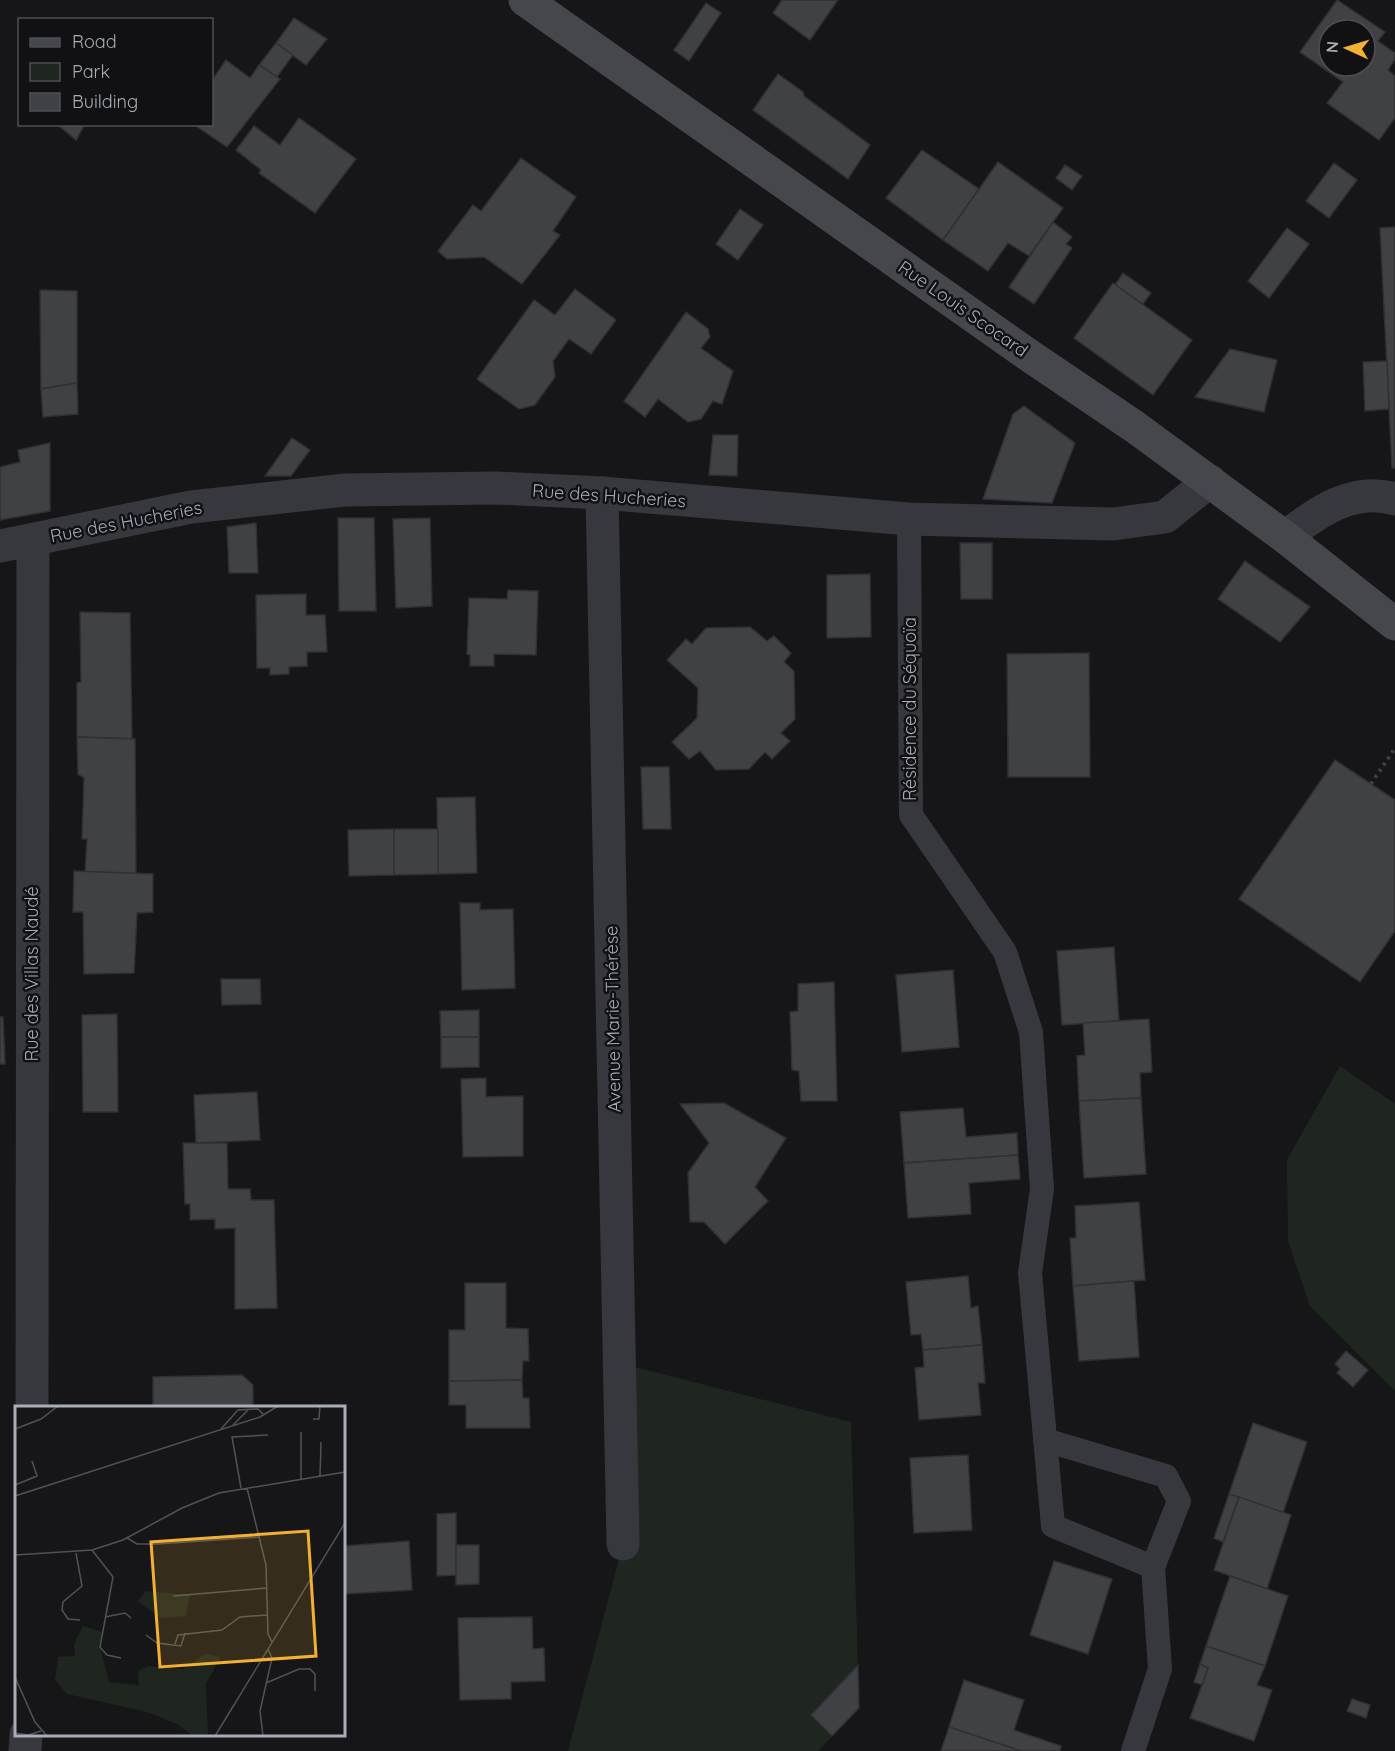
<svg xmlns="http://www.w3.org/2000/svg" width="1395" height="1751" font-family="Quicksand,sans-serif">
  <style>
    .green { fill: #1e261f }
    .building { fill: #404145; stroke: #303034; stroke-width: 1.5; fill-rule: evenodd }
    .lines { fill: none; stroke-linecap: round; stroke-linejoin: round }
    .path { stroke: #3d3f44; stroke-width: 4; stroke-dasharray: 3 4.5; stroke-linecap: butt }
    .service { stroke: #37383d; stroke-width: 24 }
    .minor { stroke: #37383d; stroke-width: 33 }
    .secondary { stroke: #45474d; stroke-width: 33 }
    .labels { text-anchor: middle; stroke-width: 5; stroke-linejoin: round; paint-order: stroke }
    .street-label { font-size: 18px; fill: #a8adb8; stroke: #111113 }
    .inset-road { fill: none; stroke: #505258; stroke-width: 1.5 }
    .view { fill: #f2b134; fill-opacity: 0.15; stroke: #f2b134; stroke-width: 3 }
    .inset-edge { fill: none; stroke: #a8adb8; stroke-width: 3 }
  </style>
  <rect width="100%" height="100%" fill="#161618"/>
  <g class="green">
    <path d="M1340,1066l55,38v287l-85,-85 -22,-65 -1,-81z"/>
    <path d="M619,1363l232,59 8,286 -41,43h-250l55,-207z"/>
  </g>
  <g class="building">
    <path d="M782,0h56l-28,40 -37,-27z"/>
    <path d="M1337,0l48,32 -7,9 17,12v6l-7,11 7,6v42l-16,22 -52,-37 16,-21 -43,-30zM1329,30h36v36h-36z"/>
    <path d="M706,3l15,10 -32,48 -15,-11z"/>
    <path d="M294,18l33,21 -21,26 -30,-22z"/>
    <path d="M276,43l17,12 -16,22 -18,-12z"/>
    <path d="M226,60l24,18 9,-13 21,14 -53,68 -34,-23h19v-44z"/>
    <path d="M778,74l25,18 1,4 66,49 -22,34 -95,-69z"/>
    <path d="M299,118l57,41 -41,54 -56,-40 2,-3 -25,-20 18,-24 26,19z"/>
    <path d="M57,124h28l-9,16z"/>
    <path d="M922,150l57,39 -36,51 -57,-42z"/>
    <path d="M521,158l55,39 -23,34 7,4 -38,49 -38,-27 -37,2 -9,-8 35,-46 8,6z"/>
    <path d="M998,162l65,46 -34,48 -21,-13 -20,28 -45,-31z"/>
    <path d="M1334,163l23,17 -28,38 -23,-17z"/>
    <path d="M1065,165l17,11 -10,14 -16,-12z"/>
    <path d="M740,209l23,16 -25,35 -22,-16z"/>
    <path d="M1053,222l19,15 -6,7 6,4 -38,56 -25,-17z"/>
    <path d="M1395,227v241h-3l-12,-240z"/>
    <path d="M1287,228l22,16 -40,54 -21,-17z"/>
    <path d="M1123,273l28,20 -8,11 -28,-19z"/>
    <path d="M1113,283l79,57 -39,55 -79,-57z"/>
    <path d="M575,289l41,31 -25,34 -22,-15 -16,22 2,16 -20,28 -16,4 -42,-30 57,-79 21,15z"/>
    <path d="M40,290l37,1v92l-36,6z"/>
    <path d="M686,312l22,17 2,8 -9,11 32,23 -11,33 -9,-3 -12,18 -13,3 -30,-23 -13,18 -21,-16z"/>
    <path d="M1230,349l47,11 -13,52 -69,-15z"/>
    <path d="M1387,361l2,48 -24,2 -2,-49z"/>
    <path d="M77,383l1,31 -35,3 -2,-28z"/>
    <path d="M1024,406l51,37 -23,60 -69,-4 30,-85z"/>
    <path d="M713,435h25l-1,41 -28,-1z"/>
    <path d="M292,438l18,12 -19,26h-26z"/>
    <path d="M50,443v68l-50,9v-53l20,-5 -2,-12z"/>
    <path d="M338,518h36l2,93h-37z"/>
    <path d="M430,518l2,88 -36,2 -3,-89z"/>
    <path d="M256,523l2,50h-29l-2,-46z"/>
    <path d="M960,543h32v56h-31z"/>
    <path d="M1245,561l65,46 -30,35 -62,-43z"/>
    <path d="M870,574l1,63 -44,1v-63z"/>
    <path d="M508,590l30,1 -2,64 -42,-1v12h-24v-11l-3,-1 2,-56 38,1z"/>
    <path d="M306,594v21h19l2,37h-20v14l-18,1v7l-19,1v-7h-13l-1,-73z"/>
    <path d="M80,612l50,1 2,126 -55,-2v-54l4,-1z"/>
    <path d="M750,627l17,14 7,-5 17,17 -7,9 10,9 1,48 -14,14 9,8 -18,18 -7,-7 -16,17 -33,1 -16,-19 -11,8 -17,-17 25,-24 1,-30 -31,-28 19,-21 6,5 14,-16z"/>
    <path d="M1089,653l1,124h-82l-1,-123z"/>
    <path d="M77,737l58,2 1,135 -51,-2 2,-33h-5l2,-61 -6,-4z"/>
    <path d="M1335,760l60,40v131l-35,51 -121,-83z"/>
    <path d="M641,767h28l2,62h-28z"/>
    <path d="M475,797l2,76 -39,1 -1,-76z"/>
    <path d="M394,829h44v45l-44,1z"/>
    <path d="M394,829v46l-45,1 -1,-46z"/>
    <path d="M74,871l79,3v38l-16,1 -3,60 -50,1 -1,-62h-10z"/>
    <path d="M460,903h20v7l33,-1 2,79 -53,2z"/>
    <path d="M1114,947l5,74 -57,4 -5,-74z"/>
    <path d="M953,970l6,77 -57,5 -6,-77z"/>
    <path d="M221,979h39l1,25 -39,1z"/>
    <path d="M834,982l3,119h-36l-2,-30 -7,-1 -2,-58 8,-1v-27z"/>
    <path d="M479,1010v27h-38l-1,-26z"/>
    <path d="M117,1014l1,98h-35l-1,-97z"/>
    <path d="M0,1017h3l2,47h-5z"/>
    <path d="M1149,1019l3,53 -12,1 1,25 -62,3 -2,-45 8,-1 -2,-32z"/>
    <path d="M441,1037h38v30l-38,1z"/>
    <path d="M486,1078v19l37,-1v60l-60,1 -2,-78z"/>
    <path d="M257,1092l3,48 -64,3 -2,-48z"/>
    <path d="M1141,1098l5,76 -62,4 -5,-77z"/>
    <path d="M724,1103l62,35 -31,49 13,14 -43,43 -21,-22h-14l-2,-49 21,-30 -29,-39z"/>
    <path d="M963,1108l3,29 51,-4 1,22 -114,8 -4,-51z"/>
    <path d="M183,1143h44l1,46h22l1,11h23l3,108 -42,1v-81l-20,1v-10l-25,1v-16h-5z"/>
    <path d="M1018,1155l2,24 -51,4 2,31 -63,4 -4,-55z"/>
    <path d="M1139,1202l6,78 -72,6 -3,-48h6l-1,-32z"/>
    <path d="M968,1276l3,32 7,-2 4,39 -59,5 -2,-16 -10,1 -5,-53z"/>
    <path d="M1134,1281l5,76 -60,4 -6,-75z"/>
    <path d="M465,1283h41v45l22,1 1,32h-6l-1,19 -73,1v-51h16z"/>
    <path d="M982,1345l3,38h-7l3,32 -62,5 -4,-52 9,-1 -1,-17z"/>
    <path d="M1346,1351l22,19 -15,17 -16,-14 3,-4 -5,-5z"/>
    <path d="M242,1375l11,10v23h-100v-31z"/>
    <path d="M522,1380l1,18h6l1,30h-64v-23h-17v-24z"/>
    <path d="M1253,1423l54,19 -24,71 -54,-19z"/>
    <path d="M968,1455l4,75 -58,3 -4,-75z"/>
    <path d="M1229,1494l10,3 -16,45 -9,-4z"/>
    <path d="M1239,1497l52,18 -24,74 -53,-19z"/>
    <path d="M456,1513v62l-19,1v-62z"/>
    <path d="M409,1541l3,49 -68,4v-48z"/>
    <path d="M456,1545h23v39l-23,1z"/>
    <path d="M1054,1561l58,18 -24,75 -58,-19z"/>
    <path d="M1230,1576l58,20 -23,70 -59,-20z"/>
    <path d="M532,1617l1,32 11,-1 1,33 -34,1v17l-51,1 -2,-82z"/>
    <path d="M1206,1646l59,20 -8,19 15,5 -18,51 -64,-23 18,-50 -8,-4z"/>
    <path d="M1200,1664l8,4 -6,17 -8,-3z"/>
    <path d="M858,1665l1,43 -27,28 -21,-21z"/>
    <path d="M964,1680l60,20 -10,30 47,16 -1,5h-39l-72,-24z"/>
    <path d="M1352,1699l18,6 -4,13 -19,-7z"/>
    <path d="M949,1727l72,24h-80z"/>
  </g>
  <g class="lines">
    <path class="path" d="M1371,784l24,-36"/>
    <g class="service">
      <path d="M909,519l2,296 94,137 26,80 11,157 -12,84 23,253 100,41"/>
      <path d="M1045,1440l121,36 13,25 -26,66 7,102 -27,82"/>
    </g>
    <g class="minor">
      <path d="M602,493l21,1051"/>
      <path d="M1285,537c31,-24 68,-51 110,-38"/>
      <path d="M0,546l191,-39 154,-17 151,-2 106,5 307,26 204,5 52,-7 45,-36"/>
      <path d="M32,1408l1,-868"/>
      <path d="M25,1751l1,-17"/>
    </g>
    <path class="secondary" d="M525,0l502,354 108,73 150,110 110,87"/>
  </g>
  <g class="labels">
    <g class="street-label">
      <text transform="translate(963 309) rotate(35)" y="6">Rue Louis Scocard</text>
      <text transform="translate(609 496) rotate(4)" y="6">Rue des Hucheries</text>
      <text transform="translate(126 522) rotate(-11)" y="6">Rue des Hucheries</text>
      <text transform="translate(910 709) rotate(-90)" y="6">Résidence du Séquoïa</text>
      <text transform="translate(32 974) rotate(-90)" y="6">Rue des Villas Naudé</text>
      <text transform="translate(613 1019) rotate(-91)" y="6">Avenue Marie-Thérèse</text>
    </g>
  </g>
  <g transform="translate(15 1406)">
    <rect width="330" height="330" fill="#161618"/>
    <path d="M131,185l44,4 -4,21 -26,2 -22,-17zM68,220l19,6 -2,15 9,35 30,3 -1,-14 10,-5 35,3 22,-15 16,3 -15,26 2,53h-15l-16,-12 -30,-12 -80,-18 -12,-14 3,-23 17,-1 -1,-12z" fill="#1e261f"/>
    <path class="inset-road" d="M298,13h6l1,-13M218,19l16,-16M0,23l26,-10 17,-13M206,23l17,-19 20,-1 6,6M286,26v47M305,70l1,-34M0,79l22,-9 -5,-15M226,82l-9,-51 36,-2M232,82l19,77 2,69 4,8M0,90l245,-79 18,-11M112,132l10,6h21l102,-7M77,144l21,27 -13,70 7,8 14,3M61,147l6,33 -19,16 -1,8 6,9 12,1M0,149l77,-5 31,-10 59,-32 37,-15 126,-21M158,190l94,-8M90,211l20,-4 6,5M131,229l11,8 24,3 4,-13M160,238l3,-9 44,-5 18,-13 27,-2M0,271l20,45 12,14M251,277l33,-14h11l5,5v17M0,327l13,2 13,-4M200,330l130,-213M248,330l-3,-25 12,-53 -4,-9"/>
    <path class="view" d="M293,125l8,125 -156,11 -9,-125z"/>
    <rect width="330" height="330" class="inset-edge"/>
  </g>
  <rect x="18" y="18" width="195" height="108" fill="#111113" stroke="#4d4f55" stroke-width="1.5"/>
  <rect x="30" y="38" width="30" height="9" fill="#45474d" stroke="#4d4f55" stroke-width="1.5"/>
  <text x="72" y="48" font-size="18" fill="#a8adb8">Road</text>
  <rect x="30" y="63" width="30" height="18" fill="#1e261f" stroke="#4d4f55" stroke-width="1.5"/>
  <text x="72" y="78" font-size="18" fill="#a8adb8">Park</text>
  <rect x="30" y="93" width="30" height="18" fill="#404145" stroke="#4d4f55" stroke-width="1.5"/>
  <text x="72" y="108" font-size="18" fill="#a8adb8">Building</text>
  <g transform="translate(1347 48) rotate(274)"><circle r="28" fill="#111113" stroke="#4d4f55" stroke-width="1.5"/>
  <path d="M0-4.5L10 22L0 15L-10 22Z" fill="#f2b134"/>
  <text y="-9" font-size="16" font-weight="bold" text-anchor="middle" fill="#a8adb8">N</text>
  </g>
</svg>
